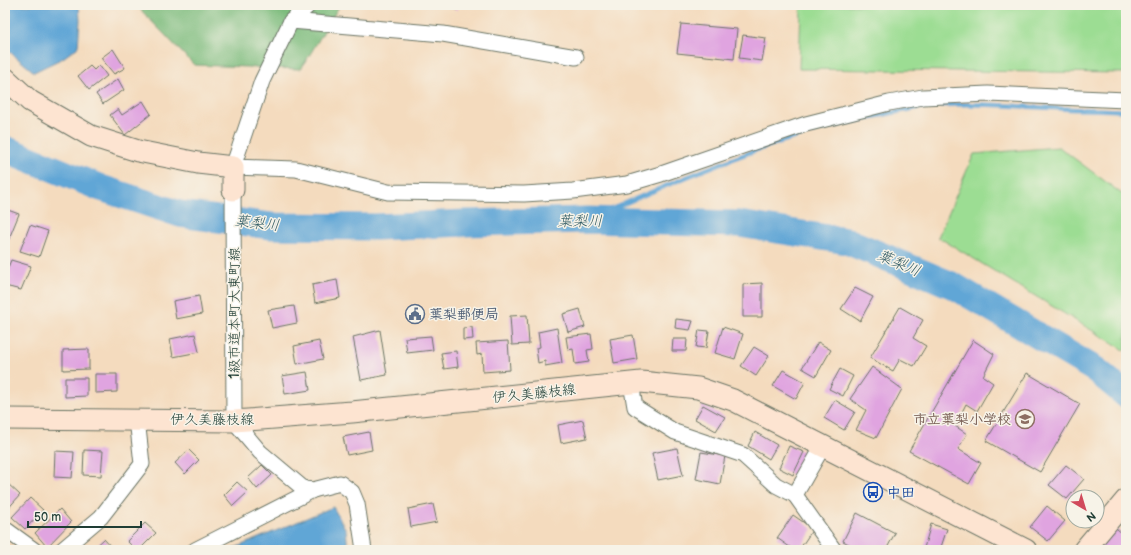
<svg xmlns="http://www.w3.org/2000/svg" width="1131" height="555" font-family="'Balsamiq Sans','Klee One',sans-serif">
  <style>
    .green { fill: #9cdd93; stroke: #5e8d64 }
    .forest { fill: #7dbc7d; stroke: #4e7c58 }
    .water { fill: #60a6d6; stroke: #407285 }
    .lines { fill: none; stroke-linecap: round; stroke-linejoin: round }
    .stream { stroke: #60a6d6; stroke-width: 4.5 }
    .river { stroke: #60a6d6; stroke-width: 27 }
    .building { fill: #e0a4e0 }
    .street-casing { stroke: #6a7464; stroke-width: 17 }
    .secondary-casing { stroke: #6a7464; stroke-width: 23 }
    .street { stroke: #fff; stroke-width: 15 }
    .secondary { stroke: #fde4d1; stroke-width: 21 }
    .labels { text-anchor: middle; stroke-width: 3; stroke-linejoin: round; paint-order: stroke }
    .street-label { font-size: 14px; fill: #1f3d34; stroke: #f7f3e8 }
    .service-label { font-size: 14px; font-weight: bold; fill: #4e5e75; stroke: #f7f3e8; text-anchor: start }
    .education-label { font-size: 14px; font-weight: bold; fill: #785e54; stroke: #f7f3e8; text-anchor: end }
    .transit-label { font-size: 14px; font-weight: bold; fill: #164399; stroke: #f7f3e8; text-anchor: start }
    .water-label { font-size: 15px; font-style: italic; fill: #325c65; stroke: #f7f3e8 }
  </style>
  <rect width="100%" height="100%" fill="#f7f3e8"/>
  <filter id="ink" filterUnits="userSpaceOnUse"><feTurbulence type="fractalNoise" baseFrequency=".025" numOctaves="2"/><feDisplacementMap in="SourceGraphic" scale="8" xChannelSelector="R" yChannelSelector="G"/><feConvolveMatrix kernelMatrix="1 2 1 2 8 2 1 2 1" color-interpolation-filters="sRGB"/></filter>
  <filter id="wash" filterUnits="userSpaceOnUse"><feTurbulence type="fractalNoise" baseFrequency=".012" numOctaves="4" result="noise"/><feDisplacementMap in="SourceGraphic" scale="16" xChannelSelector="R" yChannelSelector="G"/><feGaussianBlur stdDeviation="0.9" result="paint"/><feColorMatrix in="noise" values="0 0 0 0 0 0 0 0 0 0 0 0 0 0 0 0 0 1.4 0 .05"/><feComposite in="paint" operator="in"/></filter>
  <g filter="url(#wash)">
    <rect width="100%" height="100%" fill="#f4dbbe"/>
    <g class="green">
      <path d="M801,5h323l1,68 -326,-4z"/>
      <path d="M1059,147l67,50v154l-188,-114 36,-83z"/>
    </g>
    <path class="forest" d="M136,5h204l-39,64 -107,-4z"/>
    <g class="water">
      <path d="M5,5h74l1,15 -2,27 -15,11 -29,14 -29,-24z"/>
      <path d="M333,507l13,23 2,20h-118z"/>
    </g>
    <g class="lines">
      <path class="stream" d="M587,220c95,-42 192,-85 295,-105 20,-4 40,-9 60,-10 37,-3 74,2 111,3 25,2 49,1 73,3"/>
      <path class="river" d="M5,149l96,39 79,26 91,12 105,1 89,-4 122,-3 152,4 108,17 107,45 142,84 30,25"/>
    </g>
    <g id="blocks">
      <g class="building">
        <path d="M448,5h11l-2,5z"/>
        <path d="M681,24l56,5 -3,30 -57,-6z"/>
        <path d="M743,35l23,3 -4,23 -23,-3z"/>
        <path d="M113,49l12,19 -11,6 -13,-16z"/>
        <path d="M99,65l8,11 -18,14 -11,-14 12,-10 4,4z"/>
        <path d="M118,79l6,11 -21,14 -7,-10z"/>
        <path d="M143,101l8,13 -26,21 -15,-20 8,-6 4,6z"/>
        <path d="M5,209l14,5 -11,27 -3,-2z"/>
        <path d="M30,225l18,6 -9,26 -19,-6z"/>
        <path d="M11,260l20,6 -10,24 -16,-4v-11z"/>
        <path d="M337,280l3,18 -25,5 -3,-18z"/>
        <path d="M762,283v34h-19v-33z"/>
        <path d="M855,288l18,9 -13,24 -19,-12z"/>
        <path d="M199,296l3,18 -26,5 -3,-18z"/>
        <path d="M294,306l3,17 -25,5 -4,-18z"/>
        <path d="M900,307l23,13 -10,18 13,8 -12,20 -14,-7 -7,12 -23,-13z"/>
        <path d="M580,309l5,18 -17,5 -5,-18z"/>
        <path d="M527,315l2,29 -17,1 -2,-29z"/>
        <path d="M676,319l17,2 -3,9 -15,-2z"/>
        <path d="M472,327l1,12 -10,1v-12z"/>
        <path d="M723,327l20,7 -8,25 -20,-6z"/>
        <path d="M557,328l5,35 -17,3v-5l-7,2 -2,-15 4,-1 -2,-15z"/>
        <path d="M380,330l7,45 -26,5 -8,-43z"/>
        <path d="M699,330l10,1 -3,17 -10,-1z"/>
        <path d="M195,334l4,18 -26,5 -3,-18z"/>
        <path d="M591,334l2,15 -6,1 2,12 -14,2 -2,-15 -5,1 -2,-13z"/>
        <path d="M633,335l4,24 -23,4 -4,-24z"/>
        <path d="M431,336l2,14 -26,3 -2,-15z"/>
        <path d="M673,339h14l-1,12h-14z"/>
        <path d="M973,340l21,14 -11,22 10,7 -16,28 -11,-7 -11,22 12,8 -9,15 23,14 -12,21 -60,-33z"/>
        <path d="M319,341l4,18 -26,5 -3,-18z"/>
        <path d="M508,341l2,29 -27,2 -1,-18 -5,1 -1,-12z"/>
        <path d="M818,342l13,8 -15,26 -14,-8z"/>
        <path d="M754,347l15,9 -13,20 -15,-10z"/>
        <path d="M89,349v20l-26,1v-20z"/>
        <path d="M456,351l2,16 -14,2 -3,-16z"/>
        <path d="M872,367l30,22 -26,49 -20,-8 10,-20 -16,-11z"/>
        <path d="M840,369l13,7 -10,20 -14,-7z"/>
        <path d="M783,370l22,12 -9,17 -23,-13z"/>
        <path d="M307,372l3,18 -25,4 -3,-18z"/>
        <path d="M1027,373l53,31 -40,68 -54,-31z"/>
        <path d="M95,374h22v18l-22,1z"/>
        <path d="M65,378h22v18l-22,1z"/>
        <path d="M835,400l20,12 -11,18 -20,-12z"/>
        <path d="M703,405l22,12 -9,14 -21,-12z"/>
        <path d="M583,420l4,18 -26,5 -3,-18z"/>
        <path d="M369,432l3,18 -25,5 -4,-18z"/>
        <path d="M755,432l22,13 -8,14 -21,-13z"/>
        <path d="M789,446l15,6 -11,23 -14,-7z"/>
        <path d="M677,448l6,27 -25,5 -6,-27z"/>
        <path d="M84,450l19,1 -2,25 -18,-1z"/>
        <path d="M189,450l10,10 -14,14 -10,-11z"/>
        <path d="M55,451l19,1 -2,26 -18,-1z"/>
        <path d="M701,452l24,4 -5,28 -24,-5z"/>
        <path d="M262,465l10,10 -15,14 -9,-11z"/>
        <path d="M1066,465l18,14 -17,20 -18,-14z"/>
        <path d="M237,482l11,10 -15,14 -9,-11z"/>
        <path d="M7,483l13,12 -15,17v-27z"/>
        <path d="M30,498l13,12 -18,19 -13,-12z"/>
        <path d="M433,504l4,18 -26,5 -3,-18z"/>
        <path d="M1047,506l18,15 -17,20 -18,-14z"/>
        <path d="M60,509l11,13 -24,25 -12,-14z"/>
        <path d="M857,513l38,20 -9,17h-26l-17,-9z"/>
        <path d="M793,515l20,14 -14,21h-5l-17,-12z"/>
        <path d="M145,523l11,10 -17,17h-3l-9,-9z"/>
        <path d="M931,524l16,5 -7,21h-9l-7,-2z"/>
        <path d="M1116,528l10,9v13h-25l-2,-1z"/>
        <path d="M104,539l10,11h-20l-1,-1z"/>
      </g>
    </g>
  </g>
  <g filter="url(#ink)">
    <use href="#blocks" fill-opacity="0" stroke="#6a7464" stroke-width="1"/>
    <g class="lines">
      <g class="street-casing">
        <g id="street">
          <path d="M309,5l-18,16 -29,60 -29,86 63,2 92,23 136,2 49,-3 54,-7 34,-10 145,-50 83,-21 34,-6 65,-3 138,6"/>
          <path d="M291,21l152,13 133,23"/>
          <path d="M233,190l1,231 26,31 44,37 9,1 27,-7 12,9 5,12 7,46"/>
          <path d="M631,383l4,24 40,25 68,23 33,30 19,10"/>
          <path d="M823,446l-28,49 39,55"/>
          <path d="M5,529l29,21"/>
          <path d="M62,550l39,-33 41,-53 -5,-45"/>
          <path d="M195,550l118,-60"/>
        </g>
      </g>
      <g class="secondary-casing">
        <g id="secondary">
          <path d="M5,78l25,23 61,35 47,15 60,12 35,4v23"/>
          <path d="M5,419l229,2 118,-9 289,-30 57,6 35,12 293,150"/>
          <path d="M1084,550l42,-50"/>
        </g>
      </g>
      <use href="#street" class="street"/>
      <use href="#secondary" class="secondary"/>
    </g>
  </g>
  <defs>
    <g id="civic-ring" transform="scale(1)"><circle r="9.5" fill="#f7f3e8" stroke="#5c6f8a" stroke-width="1.5"/><path d="M-.6-6.5H3V-4.5H.6V-3L4-1V1h2V6H-6V1h2V-1L-.6-3ZM-1.2 2.5V6h2.4V2.5Z" fill="#5c6f8a"/></g>
    <g id="school-ring" transform="scale(1)"><circle r="9.5" fill="#f7f3e8" stroke="#8d6e63" stroke-width="1.5"/><path d="M0-5L7-2L0 1L-7-2ZM-4 1L0 2.5L4 1V4Q0 6-4 4Z" fill="#8d6e63"/></g>
    <g id="bus-ring" transform="scale(1)"><circle r="9.5" fill="#f7f3e8" stroke="#1a4fb4" stroke-width="1.5"/><path d="M-5-6H5V4H4V6H2V4H-2V6H-4V4H-5ZM-3.5-4V0h7V-4ZM-3.5 1.2v1.5H-2V1.2ZM2 1.2v1.5H3.5V1.2Z" fill="#1a4fb4"/></g>
  </defs>
  <g fill-rule="evenodd">
    <use href="#civic-ring" x="415" y="314"/>
    <use href="#school-ring" x="1025" y="419"/>
    <use href="#bus-ring" x="873" y="492"/>
  </g>
  <g class="labels">
    <g class="street-label">
      <text transform="translate(234 313) rotate(-90)" y="5">1級市道本町大東町線</text>
      <text transform="translate(534 393) rotate(-6)" y="5">伊久美藤枝線</text>
      <text x="212" y="424">伊久美藤枝線</text>
    </g>
    <g class="service-label">
      <text x="429" y="319">葉梨郵便局</text>
    </g>
    <g class="education-label">
      <text x="1011" y="424">市立葉梨小学校</text>
    </g>
    <g class="transit-label">
      <text x="887" y="497">中田</text>
    </g>
    <g class="water-label">
      <text x="580" y="226">葉梨川</text>
      <text transform="translate(257 223) rotate(6)" y="5">葉梨川</text>
      <text transform="translate(899 263) rotate(23)" y="5">葉梨川</text>
    </g>
  </g>
  <rect width="1131" height="555" fill="none" stroke="#f7f3e8" stroke-width="20"/>
  <g transform="translate(1085 509) rotate(142)"><circle r="19" fill="#f7f3e8" stroke="#a1aaa0"/>
  <path d="M0-3L7 15L0 10L-7 15Z" fill="#d1495b"/>
  <text y="-6" font-size="11" font-weight="bold" text-anchor="middle" fill="#1f3d34">N</text>
  </g>
  <path d="M28 521v6h113v-6" fill="none" stroke="#1f3d34" stroke-width="2"/>
  <text x="34" y="521" font-size="12" fill="#1f3d34" stroke="#f7f3e8" stroke-width="3" paint-order="stroke">50 m</text>
</svg>
